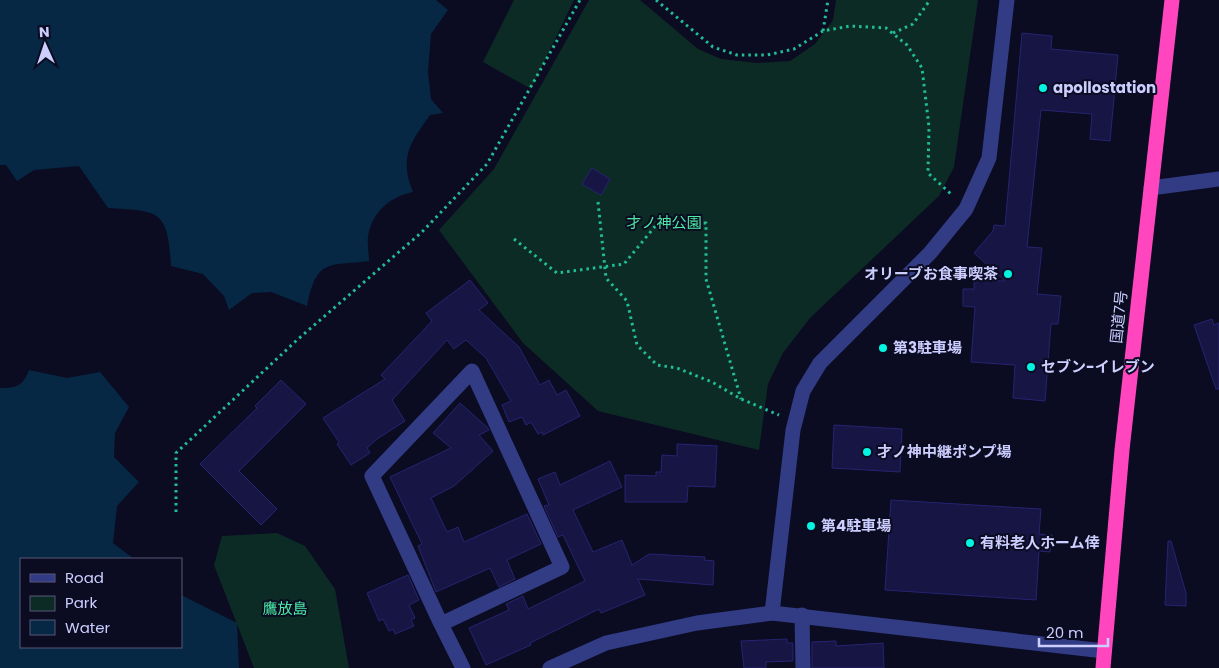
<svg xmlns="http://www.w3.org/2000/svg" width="1219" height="668" font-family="Poppins,'Noto Sans JP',sans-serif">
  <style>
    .green { fill: #0d2b25 }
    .water { fill: #062844 }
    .building { fill: #161544; stroke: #262472 }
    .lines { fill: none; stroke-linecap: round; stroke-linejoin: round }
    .path { stroke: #21bd97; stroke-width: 3; stroke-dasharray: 2.5 4; stroke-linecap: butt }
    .minor { stroke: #313c85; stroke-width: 15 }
    .highway { stroke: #ff46bf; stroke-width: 15 }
    .poi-dot { fill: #00f6e2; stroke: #0b0b21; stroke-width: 2 }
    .labels { text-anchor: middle; stroke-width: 4; stroke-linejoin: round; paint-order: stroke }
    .poi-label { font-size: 15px; font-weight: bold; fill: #cbceff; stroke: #0b0b21; text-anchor: start }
    .park-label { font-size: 15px; fill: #4beba6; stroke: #0b0b21 }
    .street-label { font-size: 15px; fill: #cbceff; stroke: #0b0b21 }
  </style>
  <rect width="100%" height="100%" fill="#0b0b21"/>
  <g class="green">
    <path d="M514,0h60l-43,89 -48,-27z"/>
    <path d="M589,0h51l58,49 23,10 36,4 33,-2 25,-17 18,-24 3,-20h142l-24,167 -15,29 -129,122 -27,35 -15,31 -9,66 -161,-39 -75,-68 -84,-113 55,-61z"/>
    <path d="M277,533l28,13 30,43 14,79h-95l-40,-103 8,-29z"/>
  </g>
  <g class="water">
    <path d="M0,0h436l12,10 -17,24 -3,38 3,27 12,14 -13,2c-20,28 -31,42 -17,77 -23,5 -41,19 -45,45 -1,7 1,16 1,24 -43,5 -52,-2 -62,45l-36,-14 -19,1 -23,17 -5,-14 -21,-22 -32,-8c-3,-56 -11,-55 -63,-58l-29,-42 -45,4 -17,11 -11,-16h-6z"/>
    <path d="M29,370l38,8 33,-6 29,35 -14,26 -1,24 25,25 -22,24 -4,37 21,16h-113v88h160v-52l56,28 2,45h-239v-280c17,0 23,-2 29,-18z"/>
  </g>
  <g class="building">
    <path d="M1022,33l30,3 -1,13 67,6 -8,86 -20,-2 2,-25 -51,-4 -14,137 15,1 -5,46 24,2 -3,28h-7l-6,77 -32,-3 2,-33 -44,-3 4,-55 -12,-1v-17h11v-9l31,1 -31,-28 19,-22 1,-6 11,1z"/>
    <path d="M592,168l18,11 -9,16 -19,-11z"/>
    <path d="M470,280l18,23 -9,7 40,37 21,38 9,-5 8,15 9,-5 14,26 -37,19 -1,-3 -4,2 -7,-12 -5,3 -4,-8 -13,5 -7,-17 9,-4 -25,-43 -20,-18 -12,9 -7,-9 -55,60 13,21 -28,18 -10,9 3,5 -19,12 -14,-21 2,-2 -16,-24 62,-39 -4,-4 51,-54 -6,-8z"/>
    <path d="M1212,319l2,6 5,-2v66h-3l-22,-64z"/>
    <path d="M281,380l25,24 -67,67 38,38 -16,16 -61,-61 57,-56 -2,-2z"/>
    <path d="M460,403l27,24 2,3 -10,5 14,16 -39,35 -23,12 16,34 11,-5 6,15 63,-28 14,30 -34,16 8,19 -16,8 -9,-19 -54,24 -18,-46 4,-2 -32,-67 61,-29 -18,-15z"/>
    <path d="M834,425l68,4 -2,43 -68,-4z"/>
    <path d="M677,444l40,2 -2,41 -27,-1 -1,16h-62v-27l31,1v-4h5l1,-17 15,1z"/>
    <path d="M610,461l12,26 -49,23 20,42 29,-12 10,25 17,-11 56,3 -1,3 10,1 -1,24 -75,-6 7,16 -44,18 -2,-4 -69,34 1,2 -45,20 -17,-37 40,-18 -3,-6 17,-8 5,13 57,-28 -22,-46 -5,2 -14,-31 5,-1 -11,-26 17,-7 5,13z"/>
    <path d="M891,500l150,9 -2,25 13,1 -2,17 -11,-1 -3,49 -151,-10z"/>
    <path d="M1168,541h3l15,52v13l-21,-1z"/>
    <path d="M408,575l11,25 -10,5 6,13 -4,2 3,6 -19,8 -2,-5 -4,2 -6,-12 -4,2 -12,-28z"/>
    <path d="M787,639v4h6v18l-27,1v6h-22l-3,-27z"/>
    <path d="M836,641v5l47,-3 1,25h-72v-26z"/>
  </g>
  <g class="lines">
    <g class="path">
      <path d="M656,0l57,47 24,8h30l27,-6 29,-18 27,-5 36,2 21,17 15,23 7,59 -1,46 24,22"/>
      <path d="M823,31l5,-31"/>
      <path d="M893,33l20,-9 17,-24"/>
      <path d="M598,202l8,76 21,23 10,44 20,20 20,3 35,14 29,17 38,16"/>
      <path d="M514,239l43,34 67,-9 33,-40 49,-1v56l35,120"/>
      <path d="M176,512v-59l121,-113 125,-108 65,-68 93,-164"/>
    </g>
    <g class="minor">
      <path d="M1151,188l68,-9"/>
      <path d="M772,613l21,-183 10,-39 17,-28 110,-110 36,-44 23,-51 18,-158"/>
      <path d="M802,615l1,53"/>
      <path d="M441,624l121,-57 -90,-196 -100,105 69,148 22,44"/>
      <path d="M550,668l56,-25 91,-20 75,-10 332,38"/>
    </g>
    <path class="highway" d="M1103,668l19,-218 50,-450"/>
  </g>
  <g class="poi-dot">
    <circle cx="1043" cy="88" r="5"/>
    <circle cx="1008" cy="274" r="5"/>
    <circle cx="883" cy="348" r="5"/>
    <circle cx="1031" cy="367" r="5"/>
    <circle cx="867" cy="452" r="5"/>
    <circle cx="811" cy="526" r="5"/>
    <circle cx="970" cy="543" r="5"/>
  </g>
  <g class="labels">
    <g class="poi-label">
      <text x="1053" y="93">apollostation</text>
      <text x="998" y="279" text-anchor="end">オリーブお食事喫茶</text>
      <text x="893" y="353">第3駐車場</text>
      <text x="1041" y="372">セブン-イレブン</text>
      <text x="877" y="457">才ノ神中継ポンプ場</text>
      <text x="821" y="531">第4駐車場</text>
      <text x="980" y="548">有料老人ホーム倖</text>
    </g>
    <g class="park-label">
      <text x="664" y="228">才ノ神公園</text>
      <text x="285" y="614">鷹放島</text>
    </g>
    <g class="street-label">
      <text transform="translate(1119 317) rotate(-84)" y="5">国道7号</text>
    </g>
  </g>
  <rect x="20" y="558" width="162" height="90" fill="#0b0b21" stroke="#58597a"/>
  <rect x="30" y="574" width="25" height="8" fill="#313c85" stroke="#58597a"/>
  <text x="65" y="583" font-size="15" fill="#cbceff">Road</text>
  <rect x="30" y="596" width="25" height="15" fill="#0d2b25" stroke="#58597a"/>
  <text x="65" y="608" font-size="15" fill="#cbceff">Park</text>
  <rect x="30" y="620" width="25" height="15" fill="#062844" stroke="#58597a"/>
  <text x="65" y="633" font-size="15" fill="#cbceff">Water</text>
  <g transform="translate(45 45) rotate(357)" stroke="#0b0b21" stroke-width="4" paint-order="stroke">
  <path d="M0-4L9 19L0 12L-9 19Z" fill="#cbceff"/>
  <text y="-8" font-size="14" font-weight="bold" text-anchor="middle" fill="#cbceff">N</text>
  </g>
  <path d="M1039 638v8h69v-8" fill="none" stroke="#cbceff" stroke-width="2.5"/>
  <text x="1046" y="638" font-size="15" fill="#cbceff" stroke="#0b0b21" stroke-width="4" paint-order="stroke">20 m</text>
</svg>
